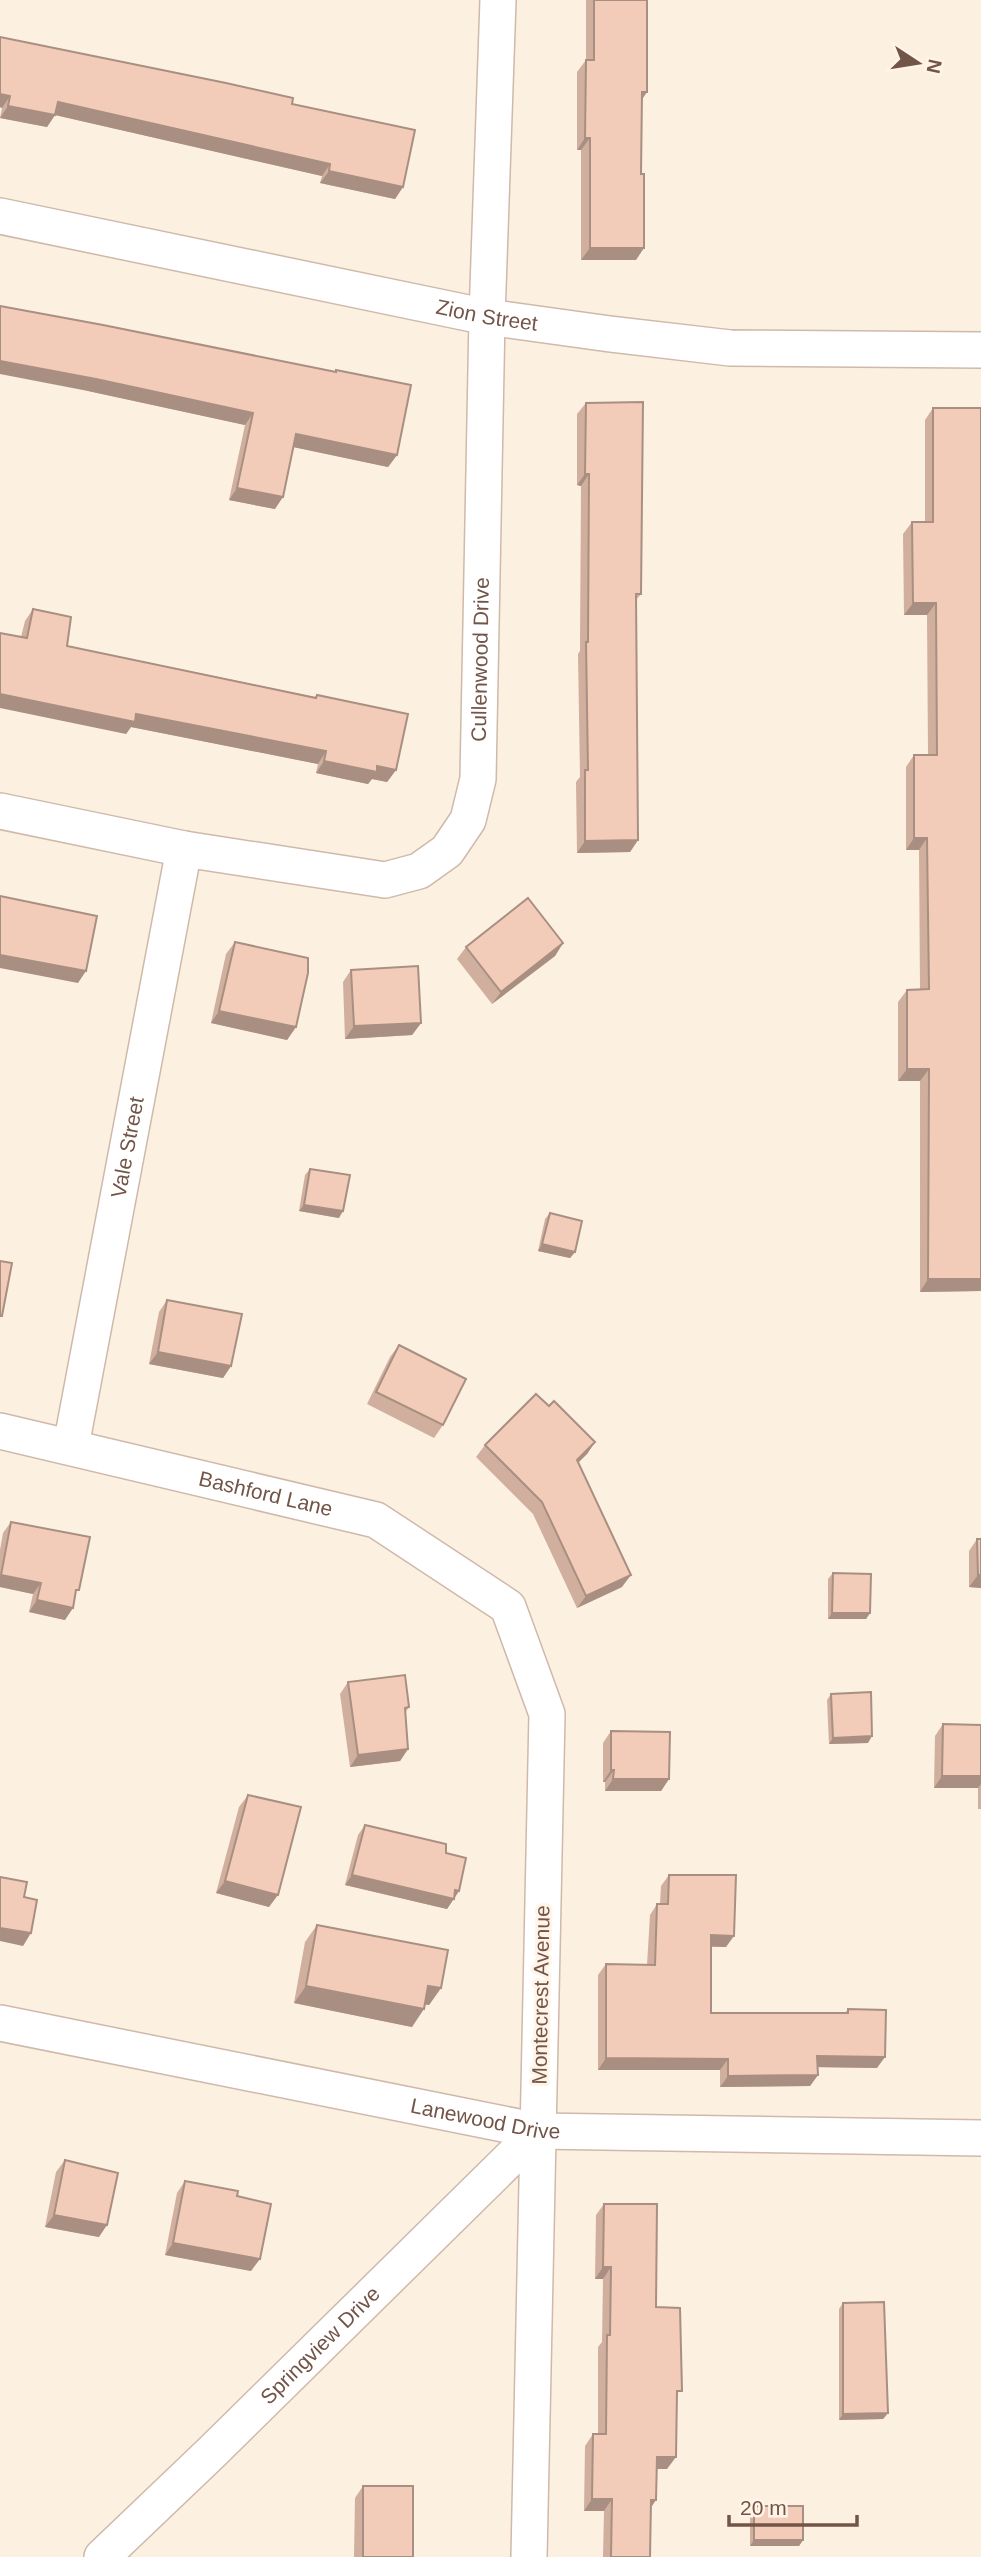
<svg xmlns="http://www.w3.org/2000/svg" width="981" height="2557" font-family="Arial,sans-serif">
  <style>
    .lines { fill: none; stroke-linecap: round; stroke-linejoin: round }
    .minor-casing { stroke: #cfb9ab; stroke-width: 38 }
    .minor { stroke: #fff; stroke-width: 35 }
    .wall { fill: #d0af9e }
    .shaded-wall { fill: #a98f81 }
    .building { fill: #f2ccb8; stroke: #a98f81; stroke-width: 2 }
    .labels { text-anchor: middle; stroke-width: 6; stroke-linejoin: round; paint-order: stroke }
    .street-label { font-size: 21px; fill: #735548; stroke: #fff4e7 }
  </style>
  <rect width="100%" height="100%" fill="#fcf0e1"/>
  <g class="lines">
    <g class="minor-casing">
      <g id="minor">
        <path id="s1" d="M0,216l487,101 123,17 120,14 251,2"/>
        <path id="s2" d="M0,811l184,38 201,31 34,-9 28,-20 21,-31 10,-41 9,-462 11,-317"/>
        <path id="s3" d="M0,1431l376,89 132,87 39,107 -18,843"/>
        <path id="s4" d="M71,1446l113,-597"/>
        <path id="s5" d="M0,2023l538,108 443,7"/>
        <path id="s6" d="M102,2557l110,-105 326,-321"/>
      </g>
    </g>
    <use href="#minor" class="minor"/>
  </g>
  <g class="wall">
    <path d="M586,0h61l-5,100 -6,160h-55v-110h-4v-78l9,-12z"/>
    <path d="M0,37l292,67 111,83 -8,12 -75,-16 2,-7 -267,-61 -8,12 -47,-9 2,-10 -2,-1z"/>
    <path d="M336,370l61,85 -9,12 -94,-20 -19,62 -46,-9 16,-75 -157,-34 246,-19z"/>
    <path d="M586,403l55,191 -5,6 2,240 -8,12 -53,1 -1,-71 4,-5 -2,-123 2,-3 1,-165 -4,-1v-71z"/>
    <path d="M933,408l48,883 -61,1v-211h-22v-79l9,-12 13,-1 -1,-139h-13v-83l8,-12h14l-1,-140h-23l-1,-81 9,-12h13v-102z"/>
    <path d="M33,609l34,37 248,51 2,-2 79,75 -9,12 -15,-3 -4,5 -52,-11 2,-9 -187,-37 -5,7 -105,-97 4,-16z"/>
    <path d="M235,942l61,85 -9,13 -76,-17 15,-69z"/>
    <path d="M563,943l-8,13 -63,48 -35,-45 9,-12z"/>
    <path d="M351,970l70,53 -9,12 -67,4 -2,-57z"/>
    <path d="M310,1169l29,49 -40,-7 6,-36z"/>
    <path d="M550,1213l25,39 -5,6 -32,-7 7,-32z"/>
    <path d="M167,1300l64,66 -8,12 -74,-14 10,-52z"/>
    <path d="M399,1345l44,80 -9,13 -67,-34 23,-47z"/>
    <path d="M549,1406l46,36 -8,12 -9,8 44,125 -45,21 -44,-94 -57,-57 9,-12z"/>
    <path d="M11,1522l64,75 -10,23 -36,-8 4,-18 -33,-7v-37l3,-17z"/>
    <path d="M977,1539h4v53v-4l-12,-1v-36z"/>
    <path d="M833,1573l37,40 -4,6h-38v-40z"/>
    <path d="M348,1682l61,25 -4,6 3,36 -8,12 -50,6 -10,-73z"/>
    <path d="M831,1694l37,49 -39,1 -2,-44z"/>
    <path d="M943,1724l38,1v84h-3v-21h-44l1,-52z"/>
    <path d="M611,1731l58,48 -8,12h-56v-9h-2v-39z"/>
    <path d="M248,1795l21,112 -53,-14 23,-86z"/>
    <path d="M365,1825l81,28 13,38 -12,18 -102,-24 13,-50z"/>
    <path d="M669,1875l57,72h-15v66h134l3,-4 29,59 -59,-1v8l-8,11 -90,1v-17h-122v-95l8,-11 41,1 3,-50 7,-11h3l1,-18z"/>
    <path d="M317,1925l124,63 -12,17 -4,-1 -13,23 -118,-24 11,-61z"/>
    <path d="M65,2160l34,77 -54,-10 11,-55z"/>
    <path d="M185,2181l52,15 14,75 -86,-16 12,-62z"/>
    <path d="M604,2204l52,103 21,91 -10,71h-10l-7,39v49h-47l1,-46h-20l1,-65 8,-12h5v-87l4,-5 1,-63h-8l1,-64z"/>
    <path d="M843,2303l45,110 -5,6 -44,1v-111z"/>
    <path d="M363,2486l50,71h-59l1,-59z"/>
    <path d="M754,2506l49,34 -4,6h-49v-34z"/>
  </g>
  <g class="shaded-wall">
    <path d="M642,92h5l-8,12z"/>
    <path d="M0,94l10,2 -8,12 -2,-1z"/>
    <path d="M58,102l272,62 -8,12 -267,-61 -8,12 -47,-9 8,-12z"/>
    <path d="M585,138h5l-9,12h-4z"/>
    <path d="M329,171l74,16 -8,12 -75,-16z"/>
    <path d="M590,248h54l-8,12h-55z"/>
    <path d="M0,361l96,18 157,34 -8,12 -157,-34 -88,-17z"/>
    <path d="M296,434l101,21 -9,12 -100,-21z"/>
    <path d="M585,474h4l-8,12 -4,-1z"/>
    <path d="M237,488l46,9 -8,12 -46,-9z"/>
    <path d="M913,603h23l-9,12h-23z"/>
    <path d="M0,694l136,20 190,37 -8,13 -187,-37 -5,7 -126,-26z"/>
    <path d="M324,761l53,5 19,4 -9,12 -15,-3 -4,5 -52,-11z"/>
    <path d="M914,838h13l-8,12h-13z"/>
    <path d="M638,840l-8,12 -53,1 8,-12z"/>
    <path d="M563,943l-8,13 -63,48 9,-12z"/>
    <path d="M0,955l86,16 -8,12 -78,-15z"/>
    <path d="M219,1011l77,16 -9,13 -76,-17z"/>
    <path d="M421,1023l-9,12 -67,4 9,-13z"/>
    <path d="M907,1069h22l-9,12h-22z"/>
    <path d="M304,1205l39,6 -4,7 -40,-7z"/>
    <path d="M542,1244l33,8 -5,6 -32,-7z"/>
    <path d="M928,1279h53v12l-61,1z"/>
    <path d="M158,1352l73,14 -8,12 -74,-14z"/>
    <path d="M595,1442l-8,12 -18,18 8,-12z"/>
    <path d="M1,1575l40,8 -8,11 -33,-7v-10z"/>
    <path d="M631,1575l-9,12 -45,21 9,-12z"/>
    <path d="M978,1575h3v13l-12,-1z"/>
    <path d="M37,1600l36,8 -8,12 -36,-8z"/>
    <path d="M832,1613h38l-4,6h-38z"/>
    <path d="M872,1736l-4,7 -39,1 4,-6z"/>
    <path d="M408,1749l-8,12 -50,6 8,-12z"/>
    <path d="M611,1770h3l-9,12h-2z"/>
    <path d="M942,1776h39v8l-3,4h-44z"/>
    <path d="M613,1779h56l-8,12h-56z"/>
    <path d="M352,1875l103,15 4,1 -12,18 -102,-24z"/>
    <path d="M225,1881l53,14 -9,12 -53,-14z"/>
    <path d="M0,1928l31,5 -8,13 -23,-5z"/>
    <path d="M711,1935l23,1 -8,11 -23,-1z"/>
    <path d="M306,1986l118,23 -12,18 -118,-24z"/>
    <path d="M428,1986l13,2 -12,17 -13,-2z"/>
    <path d="M817,2056l68,1 -8,11 -67,-1z"/>
    <path d="M606,2058l122,1 -8,11h-122z"/>
    <path d="M818,2075l-8,11 -90,1 8,-11z"/>
    <path d="M54,2215l53,10 -8,12 -54,-10z"/>
    <path d="M173,2243l87,16 -9,12 -86,-16z"/>
    <path d="M603,2267h8l-8,12h-8z"/>
    <path d="M888,2413l-5,6 -44,1 4,-6z"/>
    <path d="M657,2457h19l-9,12h-18z"/>
    <path d="M592,2499h20l-8,12h-20z"/>
    <path d="M651,2500h5l-8,12z"/>
    <path d="M754,2540h49l-4,6h-49z"/>
  </g>
  <g class="building">
    <path d="M594,0h53v92h-5l-1,82h3v74h-54v-110h-5l1,-78h8z"/>
    <path d="M0,37l226,46 67,15 -1,6 123,26 -12,57 -74,-16 1,-7 -272,-62 -3,13 -47,-9 2,-10 -10,-2z"/>
    <path d="M0,306l103,19 233,47v-2l75,15 -14,70 -101,-21 -13,63 -46,-9 16,-75 -157,-34 -96,-18z"/>
    <path d="M643,402l-2,192h-5l2,246 -53,1v-71h3l-2,-128h2l1,-168h-4l1,-71z"/>
    <path d="M933,408h48v871h-53l1,-210h-22v-79l22,-1 -2,-151h-13v-83h23l-1,-152h-23l-1,-81h21z"/>
    <path d="M33,609l38,8 -4,29 249,52 1,-3 91,19 -12,56 -19,-4v6l-53,-11 2,-10 -190,-37 -1,8 -135,-28v-61l27,5z"/>
    <path d="M0,896l97,20 -11,55 -86,-16z"/>
    <path d="M528,898l35,45 -62,49 -35,-45z"/>
    <path d="M235,942l73,16v15l-12,54 -77,-16z"/>
    <path d="M418,966l3,57 -67,3 -3,-56z"/>
    <path d="M310,1169l40,6 -7,36 -39,-6z"/>
    <path d="M550,1213l32,8 -7,31 -33,-8z"/>
    <path d="M0,1261l12,2 -10,53h-2z"/>
    <path d="M167,1300l75,14 -11,52 -73,-14z"/>
    <path d="M399,1345l67,34 -23,46 -67,-33z"/>
    <path d="M536,1394l13,12 5,-5 41,41 -18,18 54,115 -45,21 -44,-94 -57,-57z"/>
    <path d="M11,1522l79,15 -11,53h-3l-3,18 -36,-8 4,-17 -40,-8z"/>
    <path d="M977,1539h4v36h-3z"/>
    <path d="M833,1573l38,1 -1,39h-38z"/>
    <path d="M405,1675l4,32 -4,1 3,41 -50,6 -10,-73z"/>
    <path d="M871,1692l1,44 -39,2 -2,-44z"/>
    <path d="M943,1724l38,1v51h-39z"/>
    <path d="M611,1731l59,1 -1,47h-56l1,-9h-3z"/>
    <path d="M248,1795l53,12 -23,88 -53,-14z"/>
    <path d="M365,1825l81,19v9l20,5 -7,33 -4,-1 -1,9 -102,-24z"/>
    <path d="M669,1875h67l-2,61 -23,-1v78h137v-4l38,1 -1,47 -68,-1 1,19 -90,1v-17l-122,-1v-94l49,1 2,-61h11z"/>
    <path d="M0,1877l27,5 -3,15 13,3 -6,33 -31,-5z"/>
    <path d="M317,1925l131,25 -7,38 -13,-2 -4,23 -118,-23z"/>
    <path d="M65,2160l53,13 -11,52 -53,-10z"/>
    <path d="M185,2181l53,10 -1,5 34,8 -11,55 -87,-16z"/>
    <path d="M604,2204h53l-1,103 24,1 2,83h-5l-1,66h-19l-1,43h-5l-1,57h-39l1,-58h-20l1,-65h13l1,-99h3l1,-68h-8z"/>
    <path d="M884,2302l4,111 -45,1v-111z"/>
    <rect x="363" y="2486" width="50" height="71"/>
    <rect x="754" y="2506" width="49" height="34"/>
  </g>
  <g class="labels">
    <g class="street-label">
      <text dy="7" stroke="none"><textPath href="#s1" startOffset="497">Zion Street</textPath></text>
      <text dy="7" stroke="none"><textPath href="#s2" startOffset="660">Cullenwood Drive</textPath></text>
      <text dy="7" stroke="none"><textPath href="#s4" startOffset="304">Vale Street</textPath></text>
      <text dy="7" stroke="none"><textPath href="#s3" startOffset="273">Bashford Lane</textPath></text>
      <text transform="translate(541 1995) rotate(-89)" y="7">Montecrest Avenue</text>
      <text dy="7" stroke="none"><textPath href="#s5" startOffset="495">Lanewood Drive</textPath></text>
      <text dy="7" stroke="none"><textPath href="#s6" startOffset="304">Springview Drive</textPath></text>
    </g>
  </g>
  <g transform="translate(918 63) rotate(102)" stroke="#fff4e7" stroke-width="5" paint-order="stroke">
  <path d="M0-5L12 26L0 18L-12 26Z" fill="#735548"/>
  <text y="-10" font-size="19" font-weight="bold" text-anchor="middle" fill="#735548">N</text>
  </g>
  <path d="M729 2515v10h128v-10" fill="none" stroke="#735548" stroke-width="3.5"/>
  <text x="740" y="2515" font-size="21" fill="#735548" stroke="#fff4e7" stroke-width="5" paint-order="stroke">20 m</text>
</svg>
